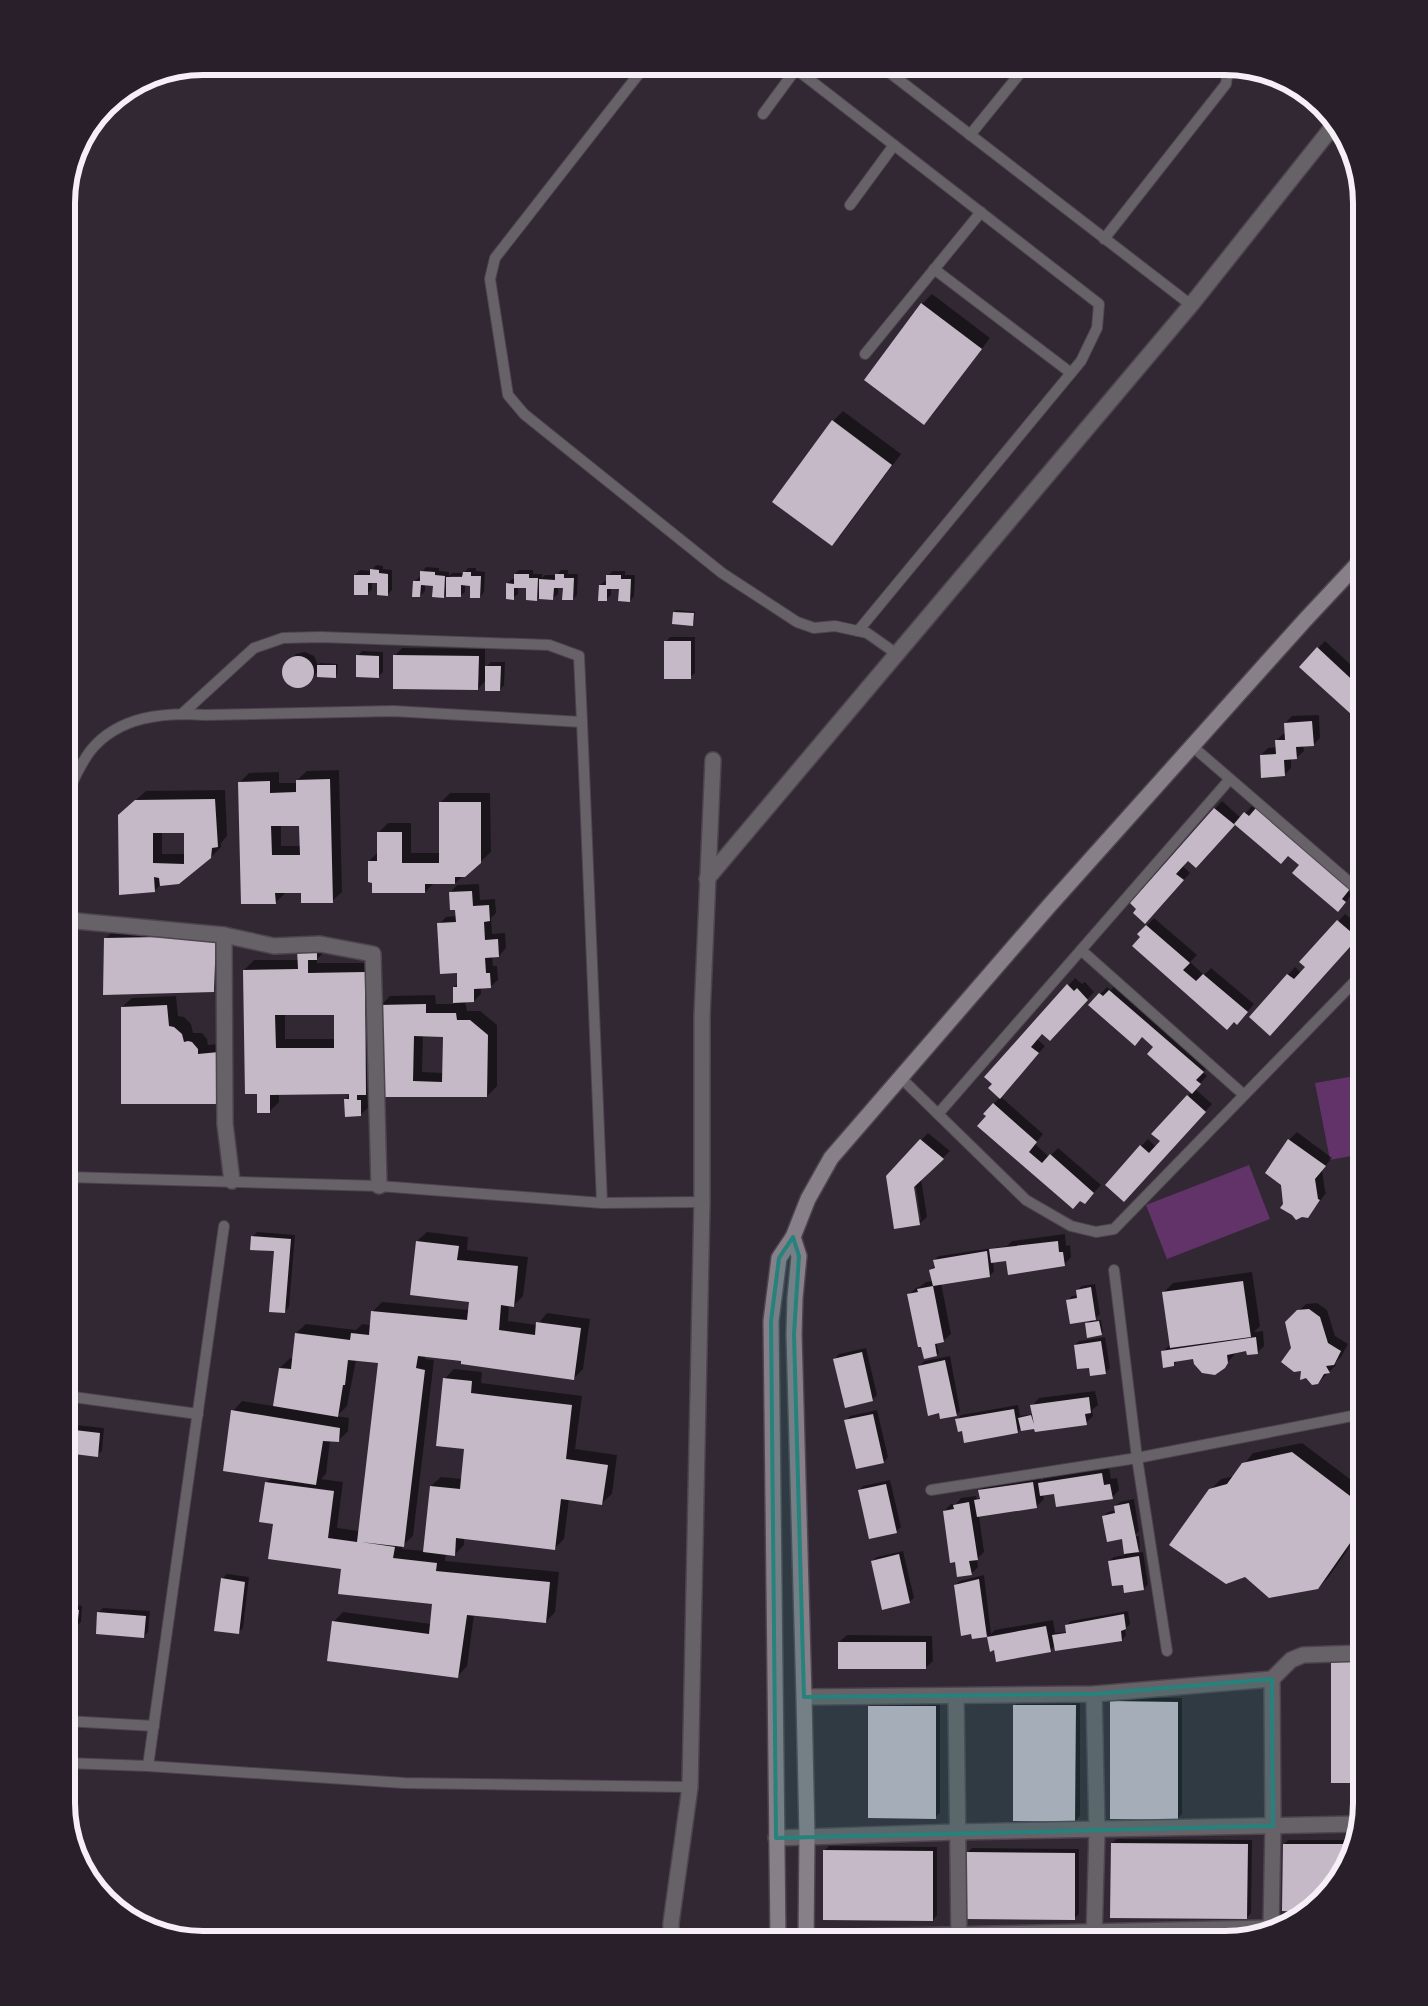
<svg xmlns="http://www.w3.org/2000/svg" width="1428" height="2006" font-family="'Fira Sans Condensed',sans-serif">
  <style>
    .green { fill: #613369 }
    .shadow { fill: #0007; fill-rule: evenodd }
    .building { fill: #c5b9c7; fill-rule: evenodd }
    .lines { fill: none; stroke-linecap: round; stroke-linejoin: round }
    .lane-casing { stroke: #4d444f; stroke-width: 12 }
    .street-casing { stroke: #4d444f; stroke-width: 18 }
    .secondary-casing { stroke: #4d444f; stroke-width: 18 }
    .lane { stroke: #676268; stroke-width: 10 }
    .street { stroke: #676268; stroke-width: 15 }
    .secondary { stroke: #888089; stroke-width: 15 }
    .marked { fill: #26827c; fill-opacity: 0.2; stroke: #26827c; stroke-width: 4; stroke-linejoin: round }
    .rim { fill: none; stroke: #f6eff7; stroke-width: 6 }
  </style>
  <rect width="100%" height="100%" fill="#322834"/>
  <g class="green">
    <path d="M1355,1076l7,37v41l-32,6 -15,-77z"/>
    <path d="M1249,1165l21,54 -103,40 -21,-54z"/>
  </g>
  <g class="shadow">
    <path d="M932,294l58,44 -57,76 -10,10 -58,-44 57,-76z"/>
    <path d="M843,411l58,43 -60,81 -9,9 1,-123z"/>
    <path d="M376,565l7,1v3l9,1v20l-5,5 -9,-13h-6v7l-5,5 -12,-19 5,-5 11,1z"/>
    <path d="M426,567l13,1v3l10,1v4l3,-3h12l4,-5h8v3l9,1 -1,20 -4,5 -9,-13h-6v8l-5,4 -13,-3 -4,4 -9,-13h-9v7l-5,5 -6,-14 5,-5h3v-5zM450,576h19l-19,2z"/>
    <path d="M519,570h14v4h9v4l3,-3h12l4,-5h7v4h10l-1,21 -4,4 -9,-12 -6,-1v8l-5,4 -13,-2 -3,3 -9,-12h-10v7l-5,4 -6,-14 5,-5h3v-5z"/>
    <path d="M612,571h13v4h10l-1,21 -4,5 -10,-13h-9v7l-5,5 -6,-15 5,-4h3v-5z"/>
    <path d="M676,610l19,2 -1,11 -2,1 -18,-12z"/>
    <path d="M670,637h25v36l-5,4 -24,-35z"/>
    <path d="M1325,641l37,34v48l-44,-75z"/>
    <path d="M402,648l83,1v19l6,-6h14l-1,23 -4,5 -14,-10 -8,9 -83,-34z"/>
    <path d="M362,651l21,1v20l-5,5 -20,-21z"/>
    <path d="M305,652l9,4 4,9 2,-2 18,1 -1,11 -2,2 -17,-6 -10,12 -9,3 -10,-3 -5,-7v-10l12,-12z"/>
    <path d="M1319,715l1,23 -7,7h-10l1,6 -8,7h-5v10l-7,7 -23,-20 7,-7 9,-1 -1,-6 7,-7 3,-1 -1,-10 7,-7z"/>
    <path d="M1362,740v47l-9,-39z"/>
    <path d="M339,770l3,122 -10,9 -30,-10 -17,2 -10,10 -35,-121 9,-9 30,-1v11h18v-3l10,-9zM300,824l1,22h-20v-21z"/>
    <path d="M225,790l2,46 -6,7v4l-10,10 -51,28 -6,6 -25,-85 17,-15zM162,832h23v22h-23z"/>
    <path d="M450,793h40l1,59 -11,10 -25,21h-21l-9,9 -56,-31 9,-9v-19l10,-10h23v30h29v-50z"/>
    <path d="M1222,801l19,17 11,-12 4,4 8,-8 92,79 -8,10 4,3 -7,9 -56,-48 -54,-31 -32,36h-15l-5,6 7,7 -38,42 -14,-6 -7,-6z"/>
    <path d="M479,884l1,16 15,-1 1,14 -5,5 1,16 13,-1 1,15 -7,8h-7l1,10h4l1,14 -8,7h-9v7l-7,7h-9l2,10h13l17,14v61l-10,10h-104l-3,-90 10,-10 45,-1 1,9h18v-17l4,-4v-11l-19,-48 7,-7 11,-1 -1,-7 -6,-16 7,-8zM423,1035l22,1 -2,37 -21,-1z"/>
    <path d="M1345,914l17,14v6l-85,93 -27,-10 45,-50 6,6 5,-6 -5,-5z"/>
    <path d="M1154,918l43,37 -7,7 14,13 7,-7 43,36 -10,12 -10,5 -95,-87z"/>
    <path d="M225,927l-2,54 -10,10 -107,-53 9,-9z"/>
    <path d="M327,949l-10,10v4h57l-4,143 -10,9 -14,-15 4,-7 -71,1v8l-10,10 -11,-19 -14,-123 10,-10h45l-1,-10zM285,1014h50v25h-50z"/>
    <path d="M1075,978l7,6 3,-2 9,10 -37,40 -14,1 -6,6 8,7 -45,50 43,38 -8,10 14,13 9,-9 43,37 -16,17 -97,-86 6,-12 6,-7 -6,-13 -9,-7z"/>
    <path d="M1117,983l93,82 -7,7 4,4 -12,13 17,15 -81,90 10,-48 7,-7 8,8 5,-6 -8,-7 39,-42 -37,-45 -12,-11 -53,-31 17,-18 4,3z"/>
    <path d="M176,996l2,20 6,1 7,7 2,9h9l5,6 1,6 20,-2v50l-106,-86 10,-9z"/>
    <path d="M1297,1132l35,26 -10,12 3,21 1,2 -18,24 -23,-13 -3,-20 -15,-11 22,-33z"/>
    <path d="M928,1133l22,18 -29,28 6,38 -8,7 -32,-47zM912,1181h3l6,39h-3z"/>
    <path d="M257,1232l38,3 -6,72 -5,5 -8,-62 -24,-13z"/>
    <path d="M427,1232l41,5 -1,13 61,7 -5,39 -9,9h-5l-1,16 29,4 10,-12 43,6 -7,50 -10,10 -110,-19 -38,-4v3l9,1 -21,176 -11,10v3l23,2 6,-65 10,-9 21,2 4,-31 -22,-69 10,-10 28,3 -1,11 101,13 -7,53 42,6 -5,39 -10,9 -33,-4 -5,40 -10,10 -90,-11v7l-10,10 -8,-1 -1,7 114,11 -4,40 -9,10 -72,-7 -7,51 -9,10 -125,-54 10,-10 88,12 3,-21 -92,-35 -68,-45 -8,-40 6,-6 -39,-66 9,-10 32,5 6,-38 10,-10 3,1 3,-26 10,-9 50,6 6,-6 9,1 2,-14 9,-9 87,8 1,-9 -53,-60zM356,1360l23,2 -20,169 -22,-3 6,-46 -22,-3 5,-5 4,-34 8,1 10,-10 1,-13 -12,-2 10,-10z"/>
    <path d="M1065,1234l1,12 4,-1 1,12 -7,8 -58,-7 -13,3 1,10 -4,5 -49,7 10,51 -8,7 -7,1 3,11 -2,2 -29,-60 8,-7 5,-2 5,-4 7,-1 -2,-11 4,-5 -1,-5 5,-4 68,-10 5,-5z"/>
    <path d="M1252,1272l8,54 -6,6 9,-1 1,15 -7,7 -10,-4 -13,3 1,2 -8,9 -33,-5 -16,2 -5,5 -11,-13 9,-8 -7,-52 9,-9z"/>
    <path d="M1095,1284l5,30 -7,7 8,-1 2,12 -2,2 -15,-10 5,-4 -24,-19 5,-5 6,-1 -1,-5 5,-4z"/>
    <path d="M1317,1303l10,7 8,26 13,8 -7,13 -6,6 1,2 -18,18 -16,-14 -10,-21 -5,-26 19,-18z"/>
    <path d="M1105,1337l5,31 -5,5 -15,-7 -15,-21 4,-4z"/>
    <path d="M866,1348l11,47 -5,5 -37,-41 4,-5z"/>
    <path d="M950,1356l10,55 -4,4 -36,-49 4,-5z"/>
    <path d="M1095,1391l3,14 -6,5 1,6 -7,7 -51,3 -14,2 -3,3 -55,-1 -6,-10 4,-5 57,-10 2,11 13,-2 -1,-8 7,-8z"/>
    <path d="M877,1410l11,47 -4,5 -38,-41 4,-5z"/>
    <path d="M66,1424l38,4 -2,23 -5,4 -31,-3z"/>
    <path d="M1302,1443l60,45v41l-34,49 -10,10 -73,-13 -35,-85 11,-11 14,-3 18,-23z"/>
    <path d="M1109,1467l2,12 6,-1 2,12 -7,8 -57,-5 -12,2 1,4 -7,7 -58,10 5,36 -7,7 1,8 -7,7 -27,-63 7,-7h5l5,-6 15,-2 1,4 4,-4 -1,-5 7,-8 53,-8 1,6 5,-5z"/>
    <path d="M890,1480l11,47 -4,4 -27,6 -11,-46 4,-5z"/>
    <path d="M1134,1499l5,32 -5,5h5l1,13 -4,4 7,-1 5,32 -4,5 -20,-6 -15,-22 5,-4 11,-2 -2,-17 -20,-22 5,-4 8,-2 -1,-4 5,-4z"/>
    <path d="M903,1551l11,47 -5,4 -37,-41 5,-4z"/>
    <path d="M227,1574l22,3 -6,51 -5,5 -16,-54z"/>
    <path d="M984,1575l7,59 4,-4 58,-10 2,13 12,-1v-7l4,-4 57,-10 2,13 -5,5 1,6 -4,5 -67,5 -5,6 -59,-1 -3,-15 -15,3 -18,-53 5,-4z"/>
    <path d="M66,1604l16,2 -1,16 -5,5 -10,-1z"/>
    <path d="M103,1608l47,3 -2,21 -5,5 -46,-4 2,-21z"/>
    <path d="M847,1635l85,1 1,25 -8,7 -86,-26z"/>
    <path d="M1116,1697l66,1v116l-4,4 -66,-116z"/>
    <path d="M874,1701l66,1v111l-5,4 -66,-111z"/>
    <path d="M1019,1701h61v115l-5,5 -60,-116z"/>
    <path d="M1117,1839l135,1 -1,73 -4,5 -135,-75z"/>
    <path d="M1288,1840h64l-8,31 -60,-27z"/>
    <path d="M829,1846l108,1v68l-4,5 -109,-69z"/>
    <path d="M972,1848l107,1v65l-5,5 -107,-66z"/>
  </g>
  <g class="building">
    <path d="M921,303l61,46 -58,76 -60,-45z"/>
    <path d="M832,420l60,45 -60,81 -60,-44z"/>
    <path d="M370,569l9,1v3l9,1v22l-11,-1v-12h-9v12h-14v-20h16z"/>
    <path d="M420,571l15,1v3l10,1 -1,22 -12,-1 1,-11 -12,-1 -1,12h-8l1,-16h7z"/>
    <path d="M463,572h8v4h10l-1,22h-10v-12l-9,-1v12h-15v-20h16z"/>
    <path d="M514,574h15v4h9l-1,23 -11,-1v-12h-12v12l-8,-1v-16l8,1z"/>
    <path d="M555,574h9v4h10l-1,22h-11l1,-12h-9l-1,12 -14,-1v-20l16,1z"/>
    <path d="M606,575h15v4h10l-1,23 -12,-1 1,-12h-12v12h-9l1,-16h7z"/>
    <path d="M673,612l21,1 -1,13 -21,-2z"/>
    <rect x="664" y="641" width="27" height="38"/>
    <path d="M1317,647l45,42v35l-63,-57z"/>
    <path d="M356,655l23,1v22l-23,-1z"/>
    <path d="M393,655l86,1 -1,34 -85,-1z"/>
    <circle cx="298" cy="672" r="16"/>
    <path d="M317,665h19v13l-19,-1z"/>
    <path d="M485,666h16l-1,25h-15z"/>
    <path d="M1312,721l2,25 -18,1 1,12 -13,1 1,16 -24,2 -1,-23 16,-1 -1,-14h10l-1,-17z"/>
    <path d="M1362,741v48l-1,1 -9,-42h5z"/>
    <path d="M330,779l3,124h-32v-10h-26l1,11h-35l-3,-122 32,-1v12l26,-1v-12zM271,826h28l1,29h-28z"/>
    <path d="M215,799l3,48 -6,1 -1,10 -32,26 -19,2 -1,-8 -5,-1 1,15 -36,3 -1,-80 17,-15zM153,833h31v31l-31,-1z"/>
    <path d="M439,802h42v61l-16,14h-10v7h-30v9h-53v-10l-4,-1v-21h9v-29h25v31h37z"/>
    <path d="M1214,808l21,17 -39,43 -8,-7 -12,13 8,6 -39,44 -12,-11 3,-4 -6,-6z"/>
    <path d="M1256,808l94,81 -8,10 4,3 -8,10 -46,-39 7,-8 -11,-9 -7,8 -47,-40 10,-12 5,4z"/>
    <path d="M472,891l1,15 16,-1 1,16 -6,1 1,18 13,-1 1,18 -14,1 1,15h4l1,15 -17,1v13l-21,1v-16h4v-14l-17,1 -3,-51 19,-1 -1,-12h-5l-1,-18z"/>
    <path d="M1337,920l21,18 -88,98 -21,-19 38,-43 7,5 11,-12 -6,-5z"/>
    <path d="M1146,925l44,38 -7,7 13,11 7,-7 45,38 -11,13 -3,-3 -7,8 -95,-84 8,-9 -3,-3z"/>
    <path d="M216,936l-2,56 -111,3 1,-57z"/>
    <path d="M297,949h20v11h-9v13l57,-1 1,123h-9v5h4v16l-16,1 -1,-18h5v-5l-79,1v18h-13v-19h-12l-2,-124 55,-1zM275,1015h59v33h-58z"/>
    <path d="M1067,984l7,7 3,-3 11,12 -38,41 -8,-7 -11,13 8,6 -39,46 -12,-11 4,-4 -8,-7z"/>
    <path d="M1109,990l95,82 -8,8 5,4 -9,10 -45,-40 6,-7 -11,-10 -7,9 -47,-41 11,-12 4,3z"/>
    <path d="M426,1004v9h30l1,7h13l18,15 -1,62h-105l-3,-92zM414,1036l29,1 -1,45 -29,-1z"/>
    <path d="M167,1005l2,21 5,1 8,7 2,8 4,-1 4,1 6,7v5l21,-2v52h-98v-97z"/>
    <path d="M1187,1095l19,17 -82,90 -19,-17 35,-40 9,8 11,-12 -9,-7z"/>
    <path d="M993,1103l44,39 -8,10 13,11 8,-9 44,39 -9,11 -5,-3 -7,8 -96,-83 9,-10 -3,-2z"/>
    <path d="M920,1139l24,20 -30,28 6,38 -26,4 -8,-53z"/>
    <path d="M1288,1139l38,27 -11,13 3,20 2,1 -12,18 -6,-1 -6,3 -4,-5 -12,-7 3,-4 -2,-19 -16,-12z"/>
    <path d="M251,1236l40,3 -6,74 -16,-1 5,-61 -24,-1z"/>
    <path d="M416,1241l43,5 -2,14 61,6 -4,41 -13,-2 -2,25 36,5 1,-13 45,6 -7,52 -113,-16v-3l-43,-5 -2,12 9,2 -21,177 -43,-5 34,5 -2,11 44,5 -1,8 114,11 -4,41 -79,-8 -9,63 -131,-17 5,-40 97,13 3,-30 -94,-10 3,-25 -73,-10 5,-35 -14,-2 6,-40 69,9 -6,47 29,4 21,-179 -30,-3 -3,25h-2l-5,32 -65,-11 6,-38 12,1 4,-36 55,7 1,-7 18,2 2,-24 96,9 2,-18 -59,-7z"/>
    <path d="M1058,1241l1,11h4l2,14 -57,9 -2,-14 -15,2 -2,-14z"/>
    <path d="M987,1251l3,26 -57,9 11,56 -9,2 2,12 -13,3 -3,-12h-3l-11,-53 11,-2 -1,-3 16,-3 -4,-16 6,-2 -2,-8z"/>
    <path d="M1243,1281l8,56 -81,11 -8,-56z"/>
    <path d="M1091,1287l5,33 -26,4 -4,-24 11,-2 -1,-8z"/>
    <path d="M1309,1309l11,8 8,26 13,8 -7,14 -8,1 4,7 -6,1 -6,10 -6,1 -6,-7 -6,2 1,-9 -7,1 -13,-10 10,-14 -6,-26 12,-12z"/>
    <path d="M1099,1321l3,14 -15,3 -2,-15z"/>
    <path d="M1256,1337l2,17 -11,1 -1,-4 -19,4 1,8 -3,5 -10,7 -13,-2 -8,-9 -1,-5 -19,3v4l-11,2 -2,-17z"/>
    <path d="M1101,1341l5,33 -16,2 -1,-8 -12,1 -3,-24z"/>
    <path d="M862,1352l11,49 -28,7 -12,-49z"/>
    <path d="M945,1360l12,56 -17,3 -1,-6 -11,3 -10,-50z"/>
    <path d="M443,1378l29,3 -1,12 101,12 -6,54 42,6 -6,40 -41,-6 -6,51 -99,-12 -1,18 -32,-4 7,-66 30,3 4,-40 -28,-3z"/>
    <path d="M1089,1397l2,16 -6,1 2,11 -52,7 -1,-3 -13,2 -3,-13 13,-3 3,9 -4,-19z"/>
    <path d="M1014,1409l4,24 -54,10 -2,-12 -4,1 -3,-13z"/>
    <path d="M231,1410l109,18 -1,14 -16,-1 -7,44 -93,-14z"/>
    <path d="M873,1414l11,49 -28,6 -12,-49z"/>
    <path d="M66,1429l34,4 -2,24 -32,-4z"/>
    <path d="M1292,1452l70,53v21l-44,63 -49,9 -24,-21 -19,7 -57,-39 40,-56 18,-5 15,-21z"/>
    <path d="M1102,1473l2,12 6,-1 3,15 -57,8 -2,-13 -14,2 -2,-13z"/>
    <path d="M1033,1482l4,26 -60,9 -3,-17 6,-1 -2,-9z"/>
    <path d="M886,1484l11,49 -28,6 -11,-49z"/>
    <path d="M969,1502l9,58 -9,1 3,14 -15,2 -2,-15 -5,1 -7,-52 11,-2 -1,-4z"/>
    <path d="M1129,1503l10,49 -15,2 -2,-15 -15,3 -5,-26 13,-3 -1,-7z"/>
    <path d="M899,1554l11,49 -28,7 -11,-49z"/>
    <path d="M1139,1556l5,34 -20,3 -1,-8 -11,1 -4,-25z"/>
    <path d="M221,1578l24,4 -6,52 -25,-3z"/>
    <path d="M979,1579l8,58 -15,2 -1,-5 -10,2 -7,-51z"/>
    <path d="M66,1609l13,1 -2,18 -11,-1z"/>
    <path d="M97,1612l49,4 -2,22 -48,-4z"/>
    <path d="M1124,1614l2,15 -5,2 1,10 -67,10 -3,-16 14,-2 -1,-8z"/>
    <path d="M1046,1626l5,26 -55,10 -2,-12 -4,2 -3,-15z"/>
    <rect x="838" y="1642" width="88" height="27"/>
    <rect x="1331" y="1660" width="31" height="123"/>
    <path d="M1110,1701l68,1v118l-68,-1z"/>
    <path d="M1013,1705h63l-1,117 -62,-1z"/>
    <path d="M868,1706h68v113l-68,-1z"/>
    <path d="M1111,1843l137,1 -1,75 -137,-1z"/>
    <path d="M1283,1844h68l-7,27 -41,41 -21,-1z"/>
    <path d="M823,1850l110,1v70l-110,-1z"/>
    <path d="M966,1852l109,1v67l-109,-1z"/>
  </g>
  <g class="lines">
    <g class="lane-casing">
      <g id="lane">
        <path d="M645,66l-150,192 -5,21 18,116 16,19 198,159 75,49 17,6 21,-2 32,7 30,21"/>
        <path d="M792,66l307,238 -2,24 -16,33 -223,270"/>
        <path d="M881,66l310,239"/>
        <path d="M763,114l33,-45"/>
        <path d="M970,135l56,-69"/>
        <path d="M850,205l44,-60"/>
        <path d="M1104,239l122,-155 1,-8 -11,-9"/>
        <path d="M934,269l137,104"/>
        <path d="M865,354l116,-142"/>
        <path d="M183,713l71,-65 29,-10 37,-1 229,8 30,11 3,66"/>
        <path d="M1192,746l170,147"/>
        <path d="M66,795c8,-15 14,-31 25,-45 28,-34 73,-38 114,-35l188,-4 189,11 20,481"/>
        <path d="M1081,950l163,145"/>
        <path d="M900,1077l126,123 45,26 25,6 18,-3 248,-255"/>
        <path d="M938,1114l292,-335"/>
        <path d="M66,1177l313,9 223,17 100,-1"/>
        <path d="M1114,1270l23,188 30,193"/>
        <path d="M66,1396l132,18"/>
        <path d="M931,1490l206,-32 225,-44"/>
        <path d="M66,1721l88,5"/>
        <path d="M66,1763l82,3 256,17 286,4"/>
        <path d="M148,1766l76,-540"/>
      </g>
    </g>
    <g class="street-casing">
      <g id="street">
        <path d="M707,879l484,-574 143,-180"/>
        <path d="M66,920l158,15 50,11 46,-2 53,10 6,232"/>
        <path d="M224,935l1,189 7,57"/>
        <path d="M1094,1694l3,136 -3,110"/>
        <path d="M804,1697l290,-3 178,-15 19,-19 12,-5 59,-2"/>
        <path d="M956,1697l3,243"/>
        <path d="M776,1838l181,-6 399,-8"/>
        <path d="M1271,1928l2,-102 -1,-147"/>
        <path d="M806,1938l461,-10"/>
        <path d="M671,1940v-17l19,-136 12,-585v-186l11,-256"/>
      </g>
    </g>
    <g class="secondary-casing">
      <g id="secondary">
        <path d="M793,1237l6,19 -4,42 -1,36 10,363 3,140 -1,103"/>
        <path d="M778,1940l-7,-619 8,-63 14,-21 15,-38 23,-41 218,-252 256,-286 57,-61"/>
      </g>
    </g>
    <use href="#lane" class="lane"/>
    <use href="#street" class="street"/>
    <use href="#secondary" class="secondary"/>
  </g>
  <path class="marked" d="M793,1237l6,19 -5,78 10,363 290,-3 178,-15 1,147 -497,12 -5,-517 8,-63z"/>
  <path d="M0 0H1428V2006H0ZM203 75H1225A128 128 0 0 1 1353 203V1803A128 128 0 0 1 1225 1931H203A128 128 0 0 1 75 1803V203A128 128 0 0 1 203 75Z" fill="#281f2a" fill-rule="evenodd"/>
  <path class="rim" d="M203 75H1225A128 128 0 0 1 1353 203V1803A128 128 0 0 1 1225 1931H203A128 128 0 0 1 75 1803V203A128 128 0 0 1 203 75Z"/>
</svg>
